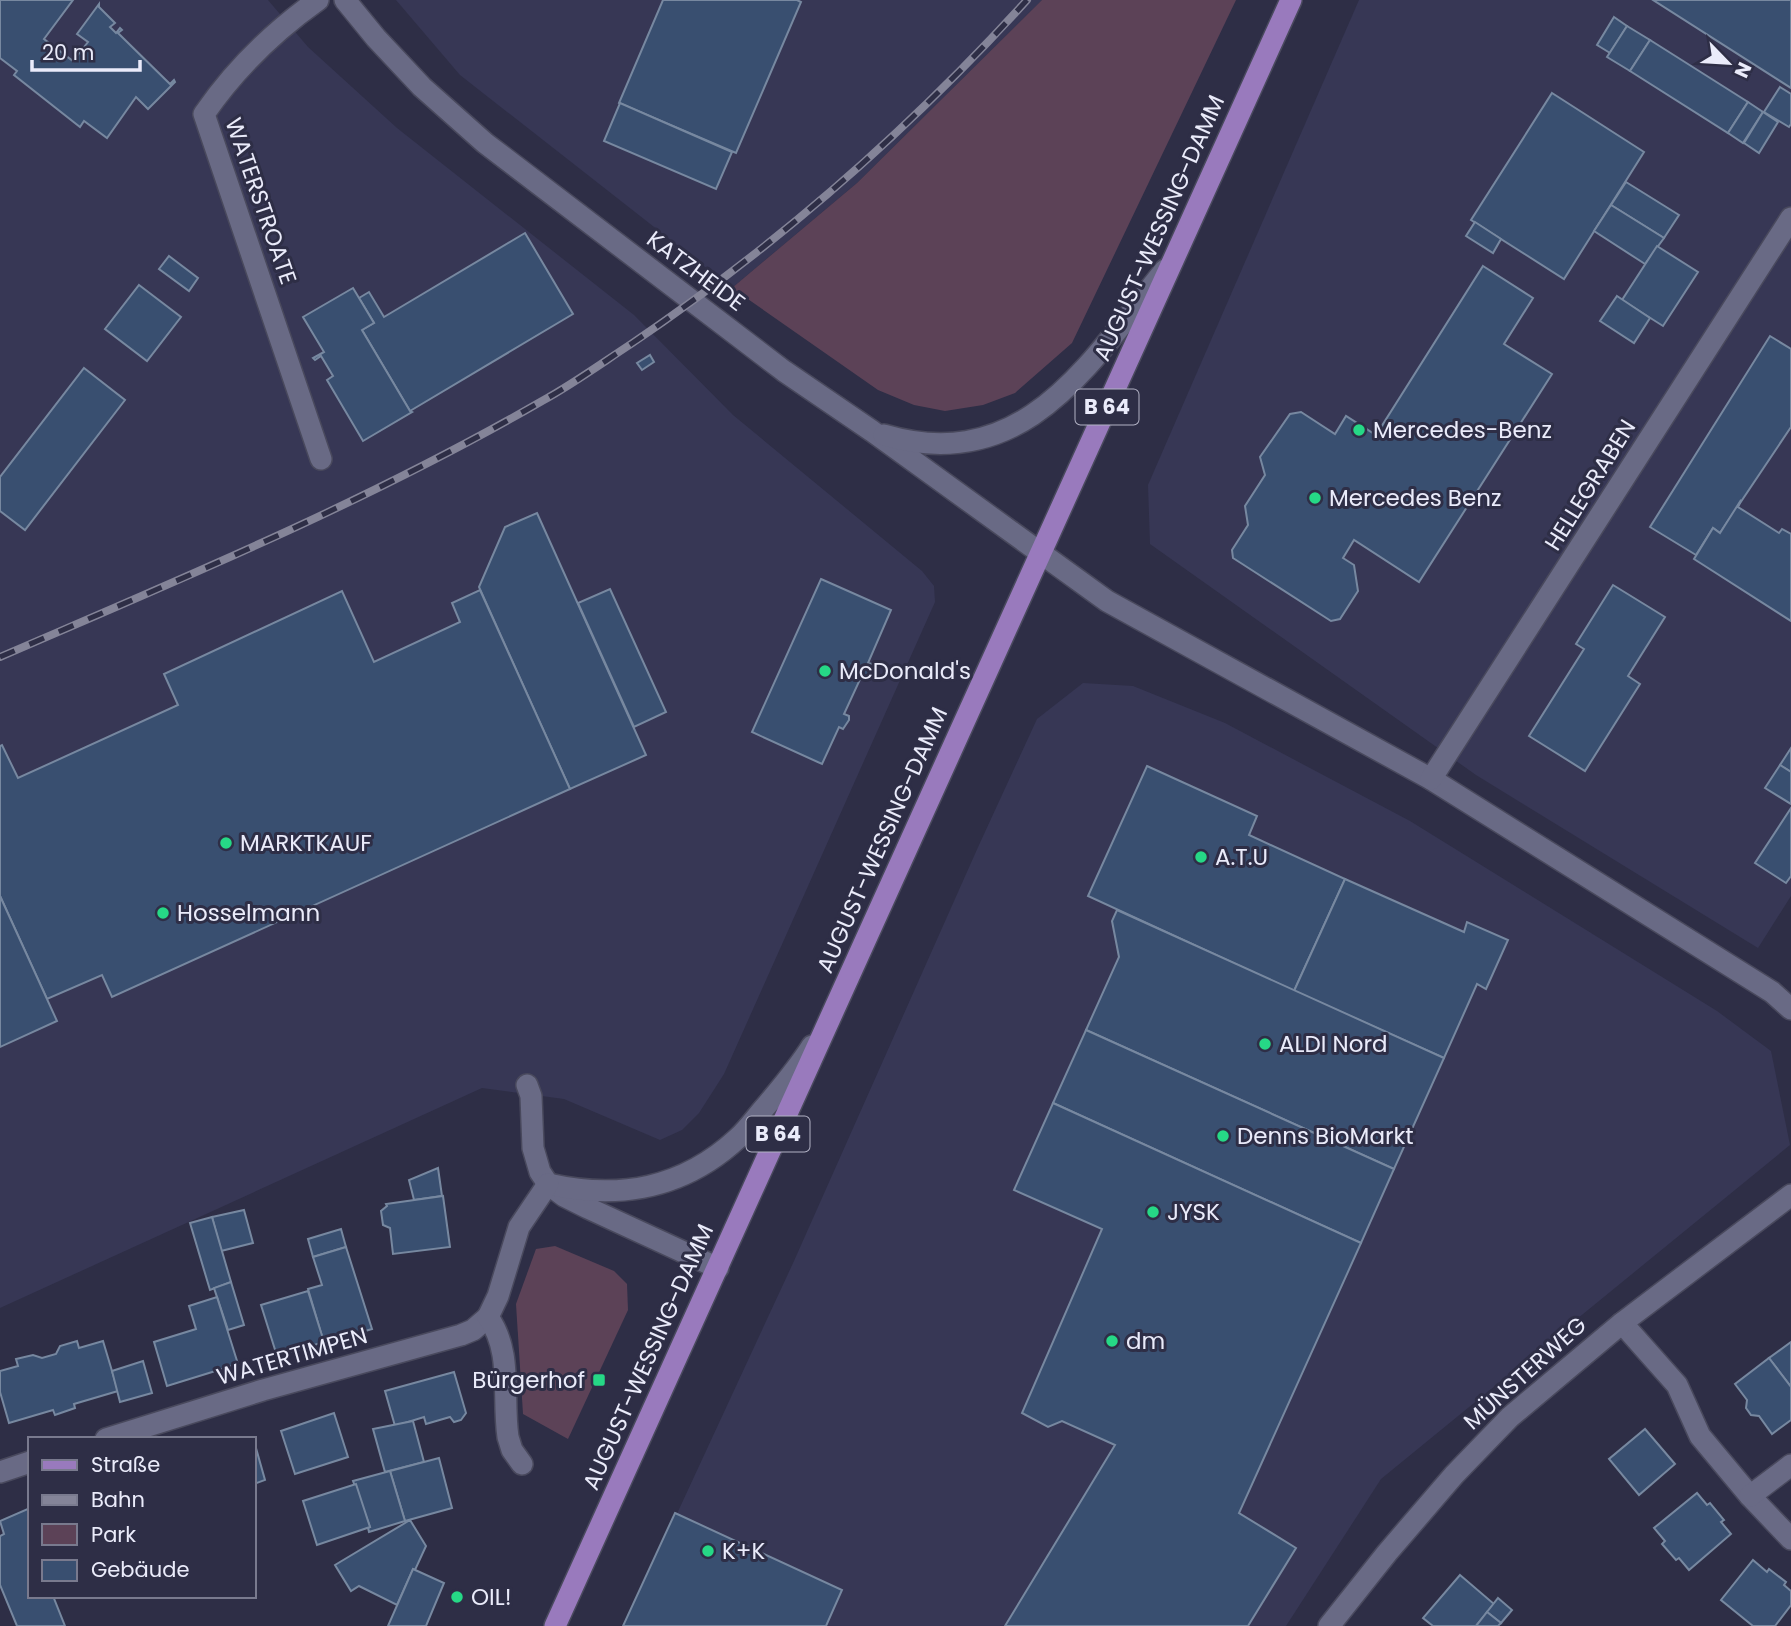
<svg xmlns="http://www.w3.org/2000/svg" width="1791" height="1626" font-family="Poppins,sans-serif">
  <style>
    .built { fill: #373755 }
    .green { fill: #5c4257 }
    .building { fill: #394f70; stroke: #7788a0; stroke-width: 2 }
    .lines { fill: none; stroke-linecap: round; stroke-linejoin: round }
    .minor-casing { stroke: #49495d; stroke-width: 24 }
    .major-casing { stroke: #49495d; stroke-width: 24 }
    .minor { stroke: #696a85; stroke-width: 21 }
    .major { stroke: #997abd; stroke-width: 21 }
    .rail-casing { stroke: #848498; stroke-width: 8 }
    .rail { stroke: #2e2e46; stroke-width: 5; stroke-dasharray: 16; stroke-linecap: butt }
    .poi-dot { fill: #26d886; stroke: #2e2e46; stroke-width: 2.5 }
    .labels { text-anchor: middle; stroke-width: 6; stroke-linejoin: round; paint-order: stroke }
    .shield { fill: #2e2e46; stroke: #b2b2c4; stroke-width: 2 }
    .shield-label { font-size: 21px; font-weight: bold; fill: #eaebfa }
    .street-label { font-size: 23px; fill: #eaebfa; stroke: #2e2e46 }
    .poi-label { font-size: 23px; fill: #eaebfa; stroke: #2e2e46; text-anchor: start }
  </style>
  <rect width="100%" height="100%" fill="#2e2e46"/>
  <g class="built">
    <path d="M0,0h268l40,47 89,81 237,187 99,100 189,156 12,15 1,16 -211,472 -25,39 -17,17 -22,10 -96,-41 -82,-11 -482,220z"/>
    <path d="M396,0h646l-185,183 -125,105 -272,-213z"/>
    <path d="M1359,0h432v896l-33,52 -282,-173 -326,-231 -2,-59z"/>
    <path d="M1083,683l50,3 92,37 185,98 307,190 54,40 19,94 -409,334 -95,147h-661l169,-365 185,-416 58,-126z"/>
  </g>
  <g class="green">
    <path d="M1042,0h194l-164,343 -57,50 -32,12 -38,6 -31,-6 -36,-15 -146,-102 125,-105z"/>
    <path d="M555,1246l59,25 13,13 1,26 -60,129 -45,-25 -7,-110 20,-55z"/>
  </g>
  <g class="building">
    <path d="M0,0h73l-29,39 29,22 15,-19 -11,-8 22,-30v3l16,16 -5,4 6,6 4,-5 2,2 -4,3 52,51 4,-4 1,2 -27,27 -12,-12 -29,41 -23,-17 -4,6 -66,-52 3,-4 -17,-13z"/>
    <path d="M663,0h134l4,2 -65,151 -117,-50z"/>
    <path d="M1653,0h138v88z"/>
    <path d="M1614,17l13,9 -17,27 -13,-8z"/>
    <path d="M1627,26l23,14 -20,31 -23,-14z"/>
    <path d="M1650,40l98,62 -20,31 -98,-62z"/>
    <path d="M1780,87l11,7v30l-2,3 -25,-15z"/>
    <path d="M1552,93l92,59 -80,127 -93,-59z"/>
    <path d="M1748,102l15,10 -20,31 -15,-10z"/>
    <path d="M620,103l112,49 -16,37 -112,-48z"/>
    <path d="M1763,112l15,10 -19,31 -15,-10z"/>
    <path d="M1626,182l53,33 -15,23 -53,-33z"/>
    <path d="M1611,205l53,33 -19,26 -51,-33z"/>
    <path d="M1475,222l26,17 -8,14 -27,-17z"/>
    <path d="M525,233l48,81 -163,97 -48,-81 12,-7 -15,-25 10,-6 15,25z"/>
    <path d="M1657,246l41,26 -35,54 -41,-26z"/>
    <path d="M169,256l29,22 -9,13 -30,-22z"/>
    <path d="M1483,266l50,32 -29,46 48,30 -133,208 -65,-42 -11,18 11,7 4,26 -18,28 -9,2 -98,-63 -1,-8 16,-25 -3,-19 20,-31 -5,-18 30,-43 11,-2 34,22 11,-18 30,19z"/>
    <path d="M139,285l42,32 -34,44 -42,-32z"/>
    <path d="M353,288l21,35 -12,7 48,81 2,1 -49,29 -36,-61 6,-4 -12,-20 -6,4 -2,-2 11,-6 -21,-35z"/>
    <path d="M1617,296l33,22 -16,25 -34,-22z"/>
    <path d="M1770,336l21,13v78l-71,106 -7,-5 -17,27 -46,-28z"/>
    <path d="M650,355l4,7 -12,8 -5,-7z"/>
    <path d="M84,368l41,32 -100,130 -25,-19v-34z"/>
    <path d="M1741,500l-3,7 41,26 3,-4 9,5v87l-97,-62 19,-31 7,5z"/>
    <path d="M537,513l109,242 -76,34 -91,-202 26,-60z"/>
    <path d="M821,579l70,31 -23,53 4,1 -2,3 2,1 -6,9 -4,-2 -18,39 5,2v4l-6,9 -4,-2 -17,37 -70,-32z"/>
    <path d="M1613,585l52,32 -37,59 12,8 -55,87 -56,-35 55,-87 -8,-5z"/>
    <path d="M610,589l56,123 -32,15 -56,-124z"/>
    <path d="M480,590l90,199 -458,208 -10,-22 -55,24 -47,-103v-150l2,-1 16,33 160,-73 -14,-31 178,-83 32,71 86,-40 -8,-19z"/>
    <path d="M1791,748v24l-11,-7z"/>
    <path d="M1780,765l11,7v32l-26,-16z"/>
    <path d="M1147,766l110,50 -8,19 96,44 -51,112 -206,-95z"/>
    <path d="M1791,808v68l-5,7 -31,-20z"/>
    <path d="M1345,879l119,53 3,-10 41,18 -22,49 -9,-5 -33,74 -150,-67z"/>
    <path d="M0,896l57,125 -57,26z"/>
    <path d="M1117,910l327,148 -50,111 -308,-139 33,-73 -7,-36z"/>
    <path d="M1086,1030l308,139 -33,74 -308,-140z"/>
    <path d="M1053,1103l308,140 -122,270 57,35 -48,78h-243l110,-181 -53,-24 -14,6 -26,-14 80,-184 -88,-39z"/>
    <path d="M438,1168l4,28 -28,4 -5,-20z"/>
    <path d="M443,1196l7,51 -57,7 -3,-26 -7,-3 -2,-14 6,-5 -1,-2z"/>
    <path d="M244,1210l9,33 -32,8 -9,-34z"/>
    <path d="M212,1217l19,65 -21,8 -20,-67z"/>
    <path d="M341,1229l5,18 -33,10 -5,-18z"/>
    <path d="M346,1247l26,82 -48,14 -16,-54 14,-4 -9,-28z"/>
    <path d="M231,1282l13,43 -16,5 -14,-42z"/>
    <path d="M308,1291l16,51 -47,14 -16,-51z"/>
    <path d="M217,1297l21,67 -71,22 -13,-44 42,-13 -7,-23z"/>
    <path d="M77,1341l2,7 24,-7 15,50 -44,13 1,4 -20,7 -2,-5 -44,13 -9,-31v-21l18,-5 -2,-7 17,-4 9,3 14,-4 4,-8z"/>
    <path d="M1791,1342v45l-22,-29z"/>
    <path d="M1769,1358l22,29v33l-19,14 -13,-18 -8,-1 -5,-7 1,-8 -12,-16z"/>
    <path d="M143,1361l9,32 -32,9 -8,-31z"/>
    <path d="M454,1372l12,41 -5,7 -7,2 -4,-5 -24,7 -2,-7 -29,9 -10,-35z"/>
    <path d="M334,1413l14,44 -53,17 -14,-43z"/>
    <path d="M413,1421l11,41 -39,10 -12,-43z"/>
    <path d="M1645,1429l30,35 -36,31 -30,-36z"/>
    <path d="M254,1441l11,39 -11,4z"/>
    <path d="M439,1458l13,50 -47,13 -15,-50z"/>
    <path d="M390,1471l15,50 -36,11 -1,-4 2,-1 -17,-46z"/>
    <path d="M356,1484l14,43 -53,18 -14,-44z"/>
    <path d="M1697,1493l10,12 3,-2 14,17 -3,2 10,12 -42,36 -10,-12 -3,2 -14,-16 3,-3 -11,-13z"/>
    <path d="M30,1508v88h23l12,30h-48l-17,-41v-49l4,-2 -4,-13z"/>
    <path d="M675,1513l167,77 -16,36h-203z"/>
    <path d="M410,1520l16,26 -11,24 -2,-1 -16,36 -38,-19 -8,5 -16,-26z"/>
    <path d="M1753,1560l14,12 2,-3 17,13 -2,3 7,6v14l-16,21h-22l-32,-26z"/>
    <path d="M413,1569l31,14 -18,43h-38z"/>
    <path d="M1460,1575l34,29 -18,22h-43l-10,-8z"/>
    <path d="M1498,1598l14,12 -11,13 -14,-11z"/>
    <path d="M1487,1612l14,11 -3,3h-22z"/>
  </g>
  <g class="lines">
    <g class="minor-casing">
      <g id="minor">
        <path d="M318,0c-45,32 -83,69 -114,114l117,345"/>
        <path d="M345,0l31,38 46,49 63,56 299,228 88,60 235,170 324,178 341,213 19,17"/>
        <path d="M884,435c141,41 205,-72 281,-165"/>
        <path d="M1431,779l360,-561"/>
        <path d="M527,1085l4,11 2,52 7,24 8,12 16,12 24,12 130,60"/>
        <path d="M548,1184c71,16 135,5 190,-46 10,-9 19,-22 28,-32 16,-19 33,-39 46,-60"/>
        <path d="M1622,1323l55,62 23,51 50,60 41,43"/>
        <path d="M106,1439l157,-49 198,-55 12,-5 15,-13"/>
        <path d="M522,1464l-10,-14 -4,-13c-6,-41 5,-85 -20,-120l10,-21 21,-69 29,-43"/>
        <path d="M0,1472l30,-10"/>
        <path d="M1750,1496l41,-31"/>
        <path d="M1329,1626l58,-73 67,-78 56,-58 112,-94 169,-128"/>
      </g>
    </g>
    <g class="major-casing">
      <path id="major" d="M555,1626l736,-1626"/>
    </g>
    <use href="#minor" class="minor"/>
    <use href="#major" class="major"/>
    <g class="rail-casing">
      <path id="rail" d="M0,657c183,-79 369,-156 542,-256 31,-17 60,-38 89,-57 145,-98 278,-214 396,-344"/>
    </g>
    <use href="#rail" class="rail"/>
  </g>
  <g class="poi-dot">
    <circle cx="1359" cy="430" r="7"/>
    <circle cx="1315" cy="498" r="7"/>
    <circle cx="825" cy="671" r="7"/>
    <circle cx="226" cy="843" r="7"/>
    <circle cx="1201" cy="857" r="7"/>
    <circle cx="163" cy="913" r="7"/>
    <circle cx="1265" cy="1044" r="7"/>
    <circle cx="1223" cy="1136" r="7"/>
    <circle cx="1153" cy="1212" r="7"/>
    <circle cx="1112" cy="1341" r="7"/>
    <rect x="592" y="1373" width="14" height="14" rx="3.5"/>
    <circle cx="708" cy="1551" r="7"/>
    <circle cx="457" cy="1597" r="7"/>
  </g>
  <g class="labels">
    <g class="shield">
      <rect x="1075.5" y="389.5" width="63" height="35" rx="5"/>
      <rect x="746.5" y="1116.5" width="63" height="35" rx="5"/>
    </g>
    <g class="shield-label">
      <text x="1107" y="414">B 64</text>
      <text x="778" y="1141">B 64</text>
    </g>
    <g class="street-label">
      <text transform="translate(261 201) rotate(71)" y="8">WATERSTROATE</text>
      <text transform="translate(1159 228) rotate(-66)" y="8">AUGUST-WESSING-DAMM</text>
      <text transform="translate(696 271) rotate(37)" y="8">KATZHEIDE</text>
      <text transform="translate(1590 485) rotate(-58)" y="8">HELLEGRABEN</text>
      <text transform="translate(882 840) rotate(-66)" y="8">AUGUST-WESSING-DAMM</text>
      <text transform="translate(292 1356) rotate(-16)" y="8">WATERTIMPEN</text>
      <text transform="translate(648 1357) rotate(-66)" y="8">AUGUST-WESSING-DAMM</text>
      <text transform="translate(1525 1373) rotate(-42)" y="8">MÜNSTERWEG</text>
    </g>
    <g class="poi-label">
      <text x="1373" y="438">Mercedes-Benz</text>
      <text x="1329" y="506">Mercedes Benz</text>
      <text x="839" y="679">McDonald's</text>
      <text x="240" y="851">MARKTKAUF</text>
      <text x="1215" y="865">A.T.U</text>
      <text x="177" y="921">Hosselmann</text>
      <text x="1279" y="1052">ALDI Nord</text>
      <text x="1237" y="1144">Denns BioMarkt</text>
      <text x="1167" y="1220">JYSK</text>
      <text x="1126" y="1349">dm</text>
      <text x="585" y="1388" text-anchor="end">Bürgerhof</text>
      <text x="722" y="1559">K+K</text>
      <text x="471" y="1605">OIL!</text>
    </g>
  </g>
  <rect x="28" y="1437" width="228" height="161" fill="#2e2e46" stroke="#797a8e" stroke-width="2"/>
  <rect x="42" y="1460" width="35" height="10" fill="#997abd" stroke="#797a8e" stroke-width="2"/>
  <text x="91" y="1472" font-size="21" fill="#eaebfa">Straße</text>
  <rect x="42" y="1495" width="35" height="10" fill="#848498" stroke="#797a8e" stroke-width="2"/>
  <text x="91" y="1507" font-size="21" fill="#eaebfa">Bahn</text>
  <rect x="42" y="1524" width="35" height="21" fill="#5c4257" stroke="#797a8e" stroke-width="2"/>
  <text x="91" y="1542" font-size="21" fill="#eaebfa">Park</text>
  <rect x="42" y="1560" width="35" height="21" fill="#394f70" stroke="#797a8e" stroke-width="2"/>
  <text x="91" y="1577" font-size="21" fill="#eaebfa">Gebäude</text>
  <g transform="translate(1728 63) rotate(115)" stroke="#2e2e46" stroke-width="5" paint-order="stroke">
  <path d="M0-5L12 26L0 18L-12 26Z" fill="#eaebfa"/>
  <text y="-10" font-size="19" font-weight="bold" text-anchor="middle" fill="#eaebfa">N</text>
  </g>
  <path d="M32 60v10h108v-10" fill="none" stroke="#eaebfa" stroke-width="3.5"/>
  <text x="42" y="60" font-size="21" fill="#eaebfa" stroke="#2e2e46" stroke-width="5" paint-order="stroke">20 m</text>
</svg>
